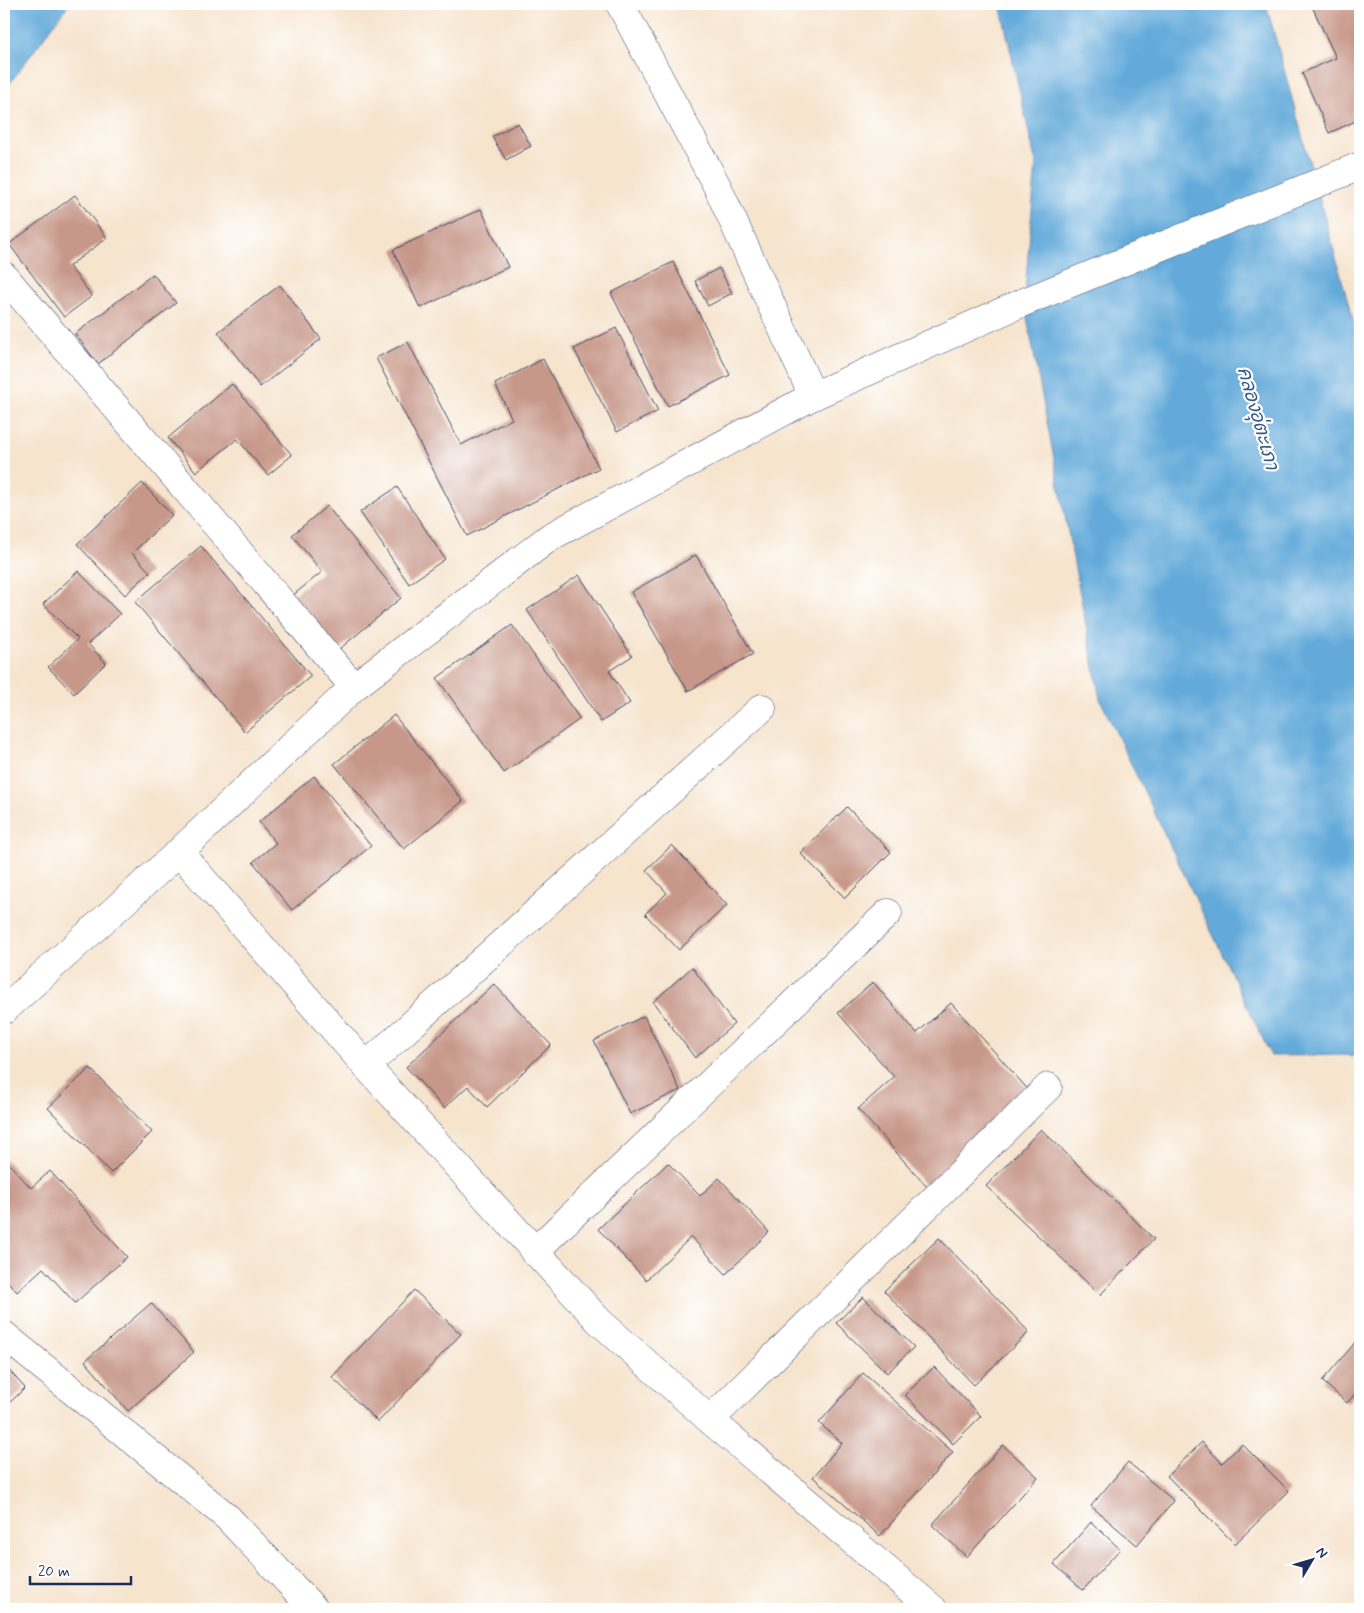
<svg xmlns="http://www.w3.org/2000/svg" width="1364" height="1613" font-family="Mynerve,'Playpen Sans Thai',sans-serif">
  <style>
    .water { fill: #63aada; stroke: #3f6c9c }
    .building { fill: #c79889 }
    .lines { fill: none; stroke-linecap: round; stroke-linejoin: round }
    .minor-casing { stroke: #3c4a6f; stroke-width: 29 }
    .minor { stroke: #fff; stroke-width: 28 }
    .labels { text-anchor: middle; stroke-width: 4.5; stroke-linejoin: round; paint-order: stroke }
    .water-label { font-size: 19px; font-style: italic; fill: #345a89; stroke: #fff }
  </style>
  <rect width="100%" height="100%" fill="#fff"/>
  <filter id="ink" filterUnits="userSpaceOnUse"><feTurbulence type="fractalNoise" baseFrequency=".02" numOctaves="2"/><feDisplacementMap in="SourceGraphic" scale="10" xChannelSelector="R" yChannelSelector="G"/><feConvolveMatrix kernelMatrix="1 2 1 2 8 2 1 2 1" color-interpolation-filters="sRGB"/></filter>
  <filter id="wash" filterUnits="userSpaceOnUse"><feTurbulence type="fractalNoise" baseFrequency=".0096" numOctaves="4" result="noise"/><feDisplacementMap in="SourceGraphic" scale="20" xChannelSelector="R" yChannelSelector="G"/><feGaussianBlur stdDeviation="1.12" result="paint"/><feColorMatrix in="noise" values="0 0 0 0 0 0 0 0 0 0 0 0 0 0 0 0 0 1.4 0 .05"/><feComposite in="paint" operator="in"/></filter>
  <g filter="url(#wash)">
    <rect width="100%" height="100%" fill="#f6e4cd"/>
    <g class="water">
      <path d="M4,4h65l-65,87z"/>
      <path d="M1000,4h266l87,316 7,82v653l-89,1 -171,-357 -76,-397 12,-138z"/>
    </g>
    <g id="blocks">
      <g class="building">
        <path d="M1311,4h49v115l-31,14 -27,-60 34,-15z"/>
        <path d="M518,123l13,23 -25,14 -14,-23z"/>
        <path d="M75,195l32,43 -38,28 23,30 -28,21 -55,-73z"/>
        <path d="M481,209l27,58 -88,41 -27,-58z"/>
        <path d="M673,262l57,113 -62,31 -57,-113z"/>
        <path d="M719,268l13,25 -24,13 -13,-25z"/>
        <path d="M153,274l23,29 -78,61 -23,-30z"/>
        <path d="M280,285l41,54 -61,48 -42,-55z"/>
        <path d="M616,328l42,83 -41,21 -43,-83z"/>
        <path d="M408,342l53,103 51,-26 -17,-35 48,-25 56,109 -132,68 -91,-178z"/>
        <path d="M232,384l60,71 -24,20 -31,-36 -41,33 -28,-34z"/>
        <path d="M142,483l30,32 -40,38 18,19 -25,23 -48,-51z"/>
        <path d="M397,487l48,72 -36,25 -49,-72z"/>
        <path d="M327,506l74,92 -64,53 -45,-55 30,-24 -30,-37z"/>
        <path d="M201,546l110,130 -66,56 -110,-130z"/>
        <path d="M696,555l57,99 -65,37 -57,-99z"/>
        <path d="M78,571l42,43 -32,30 18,19 -32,31 -26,-27 30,-28 -35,-35z"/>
        <path d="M579,575l53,81 -23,15 21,32 -29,19 -74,-112z"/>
        <path d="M512,625l68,94 -76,54 -67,-95z"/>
        <path d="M394,715l69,86 -59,48 -70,-85z"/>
        <path d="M314,776l57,70 -79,64 -39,-48 23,-19 -17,-21z"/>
        <path d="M847,807l44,45 -46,46 -45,-45z"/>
        <path d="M672,845l55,60 -48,45 -34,-36 22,-21 -21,-23z"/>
        <path d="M692,967l42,57 -39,34 -42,-56z"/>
        <path d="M873,982l44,51 34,-30 81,91 -105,93 -69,-78 36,-32 -56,-64z"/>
        <path d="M494,984l57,61 -64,62 -19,-21 -24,22 -38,-41z"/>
        <path d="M644,1016l36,74 -50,24 -36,-73z"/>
        <path d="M90,1068l62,64 -41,41 -63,-65z"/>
        <path d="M1041,1129l113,110 -54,56 -114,-109z"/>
        <path d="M4,1158l27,30 19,-17 77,86 -52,46 -32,-35 -26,24 -13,-15z"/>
        <path d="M668,1163l32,33 19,-18 50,54 -43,42 -35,-37 -45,43 -48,-51z"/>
        <path d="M939,1238l90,94 -55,53 -90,-94z"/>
        <path d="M414,1290l47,44 -83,88 -46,-45z"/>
        <path d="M863,1297l51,50 -27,26 -51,-50z"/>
        <path d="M151,1303l43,49 -66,59 -43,-50z"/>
        <path d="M1360,1337v51l-13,15 -25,-22z"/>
        <path d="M4,1365l21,23 -21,20z"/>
        <path d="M934,1367l47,49 -28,28 -48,-49z"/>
        <path d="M863,1373l90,79 -73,84 -67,-59 29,-34 -23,-20z"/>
        <path d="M1202,1442l20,21 20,-19 47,47 -54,53 -68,-68z"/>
        <path d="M1003,1445l35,32 -71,80 -35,-32z"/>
        <path d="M1128,1462l46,39 -37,44 -46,-39z"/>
        <path d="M1091,1522l29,27 -37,41 -29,-26z"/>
      </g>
    </g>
  </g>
  <g filter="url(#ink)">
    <use href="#blocks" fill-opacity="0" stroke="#3c4a6f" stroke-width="1"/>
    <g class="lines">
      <g class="minor-casing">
        <g id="minor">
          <path d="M620,4l97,182 96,210"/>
          <path d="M4,276l350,411"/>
          <path d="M179,852l187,214 233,255 111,99 223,189"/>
          <path d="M4,1010l175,-158 175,-165 196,-150 263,-141 211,-94 336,-136"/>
          <path d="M366,1066l396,-358"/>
          <path d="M534,1252l354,-339"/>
          <path d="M4,1335l223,182 87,92"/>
          <path d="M710,1420l338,-333"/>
        </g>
      </g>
      <use href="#minor" class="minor"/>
    </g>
  </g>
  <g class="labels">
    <g class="water-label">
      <text transform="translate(1259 418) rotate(74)" y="7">คลองอุ่ตะเภา</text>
    </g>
  </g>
  <rect width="1364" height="1613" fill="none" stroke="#fff" stroke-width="20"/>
  <g transform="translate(1312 1560) rotate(52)" stroke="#ffffff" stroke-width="4" paint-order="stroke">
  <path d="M0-4L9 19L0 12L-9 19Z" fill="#1b2f5e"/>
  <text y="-8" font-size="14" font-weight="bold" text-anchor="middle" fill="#1b2f5e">N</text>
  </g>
  <path d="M30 1576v8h101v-8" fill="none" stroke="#1b2f5e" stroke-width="2.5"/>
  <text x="38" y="1576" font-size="15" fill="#1b2f5e" stroke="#ffffff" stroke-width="4" paint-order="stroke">20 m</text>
</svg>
